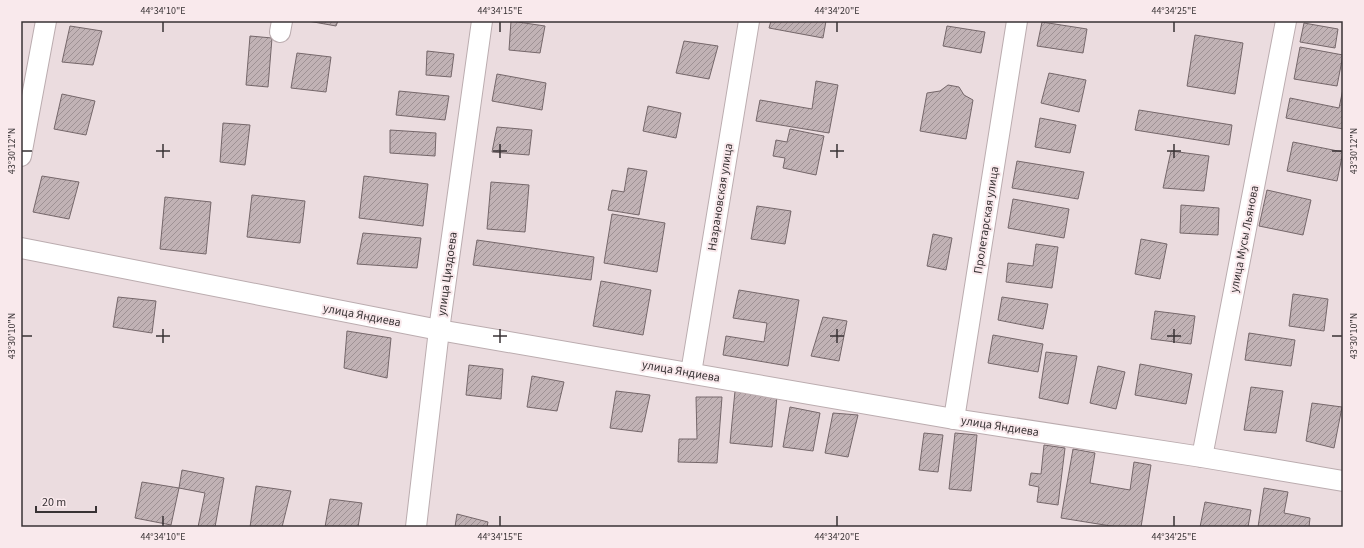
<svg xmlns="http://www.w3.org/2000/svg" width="1364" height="548" font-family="'Source Sans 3',sans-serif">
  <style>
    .building { fill: url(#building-hatch); stroke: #75676a }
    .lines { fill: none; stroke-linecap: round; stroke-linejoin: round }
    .minor-casing { stroke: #bbacaf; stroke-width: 22 }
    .minor { stroke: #fff; stroke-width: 20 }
    .ticks { fill: none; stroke: #383234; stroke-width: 1.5 }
    .labels { text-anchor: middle; stroke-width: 4; stroke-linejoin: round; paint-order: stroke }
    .street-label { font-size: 12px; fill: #383234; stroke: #f9e9ec }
    .neatline { fill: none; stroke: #383234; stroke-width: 1.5 }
    .ticks-label { font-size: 10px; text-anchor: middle; fill: #383234 }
  </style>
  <defs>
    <pattern id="building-hatch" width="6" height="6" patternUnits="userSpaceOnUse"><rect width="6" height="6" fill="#c1b2b5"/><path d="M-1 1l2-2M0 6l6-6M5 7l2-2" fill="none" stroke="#9e9194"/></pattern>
  </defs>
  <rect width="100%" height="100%" fill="#ebdcdf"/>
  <g class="building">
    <path d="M308,21h30l-2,5z"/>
    <path d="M511,21l34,5 -5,27 -31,-3z"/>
    <path d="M771,21h55l-3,17 -54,-10z"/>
    <path d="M1042,22l45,7 -4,24 -46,-7z"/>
    <path d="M1304,23l34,6 -3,19 -35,-6z"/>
    <path d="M70,26l32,5 -9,34 -31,-3z"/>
    <path d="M947,26l38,6 -4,21 -38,-7z"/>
    <path d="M1195,35l48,8 -8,51 -48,-8z"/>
    <path d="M250,36l22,2 -4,49 -22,-2z"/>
    <path d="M684,41l34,5 -9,33 -33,-6z"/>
    <path d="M1300,47l43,8 -6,31 -43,-7z"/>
    <path d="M427,51l27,3 -3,23 -25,-2z"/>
    <path d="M297,53l34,4 -5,35 -35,-4z"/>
    <path d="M1049,73l37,7 -7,32 -38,-9z"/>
    <path d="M497,74l49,9 -4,27 -50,-9z"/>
    <path d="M816,81l22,4 -9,48 -73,-12 4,-21 52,9z"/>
    <path d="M948,85l11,2 5,8 9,5 -7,39 -46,-8 7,-38 13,-2z"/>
    <path d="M1343,89v40l-57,-11 4,-20 49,10z"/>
    <path d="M399,91l50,5 -4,24 -49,-5z"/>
    <path d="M62,94l33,7 -9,34 -32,-6z"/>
    <path d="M648,106l33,7 -5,25 -33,-7z"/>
    <path d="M1139,110l93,15 -3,20 -94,-15z"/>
    <path d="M1040,118l36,7 -6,28 -35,-6z"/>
    <path d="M223,123l27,2 -5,40 -25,-3z"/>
    <path d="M497,127l35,3 -3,25 -37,-3z"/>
    <path d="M790,129l34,7 -8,39 -33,-7 2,-10 -12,-2 3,-16 11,2z"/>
    <path d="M390,130l46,3 -1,23 -45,-3z"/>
    <path d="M1293,142l50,10 -6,29 -50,-10z"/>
    <path d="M1171,151l38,5 -5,35 -41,-3z"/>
    <path d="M1017,161l67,11 -6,27 -66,-11z"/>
    <path d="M628,168l19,3 -8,44 -31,-5 4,-20 12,2z"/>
    <path d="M42,176l37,6 -10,37 -36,-7z"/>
    <path d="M364,176l64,8 -5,42 -64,-8z"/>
    <path d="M491,182l38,3 -4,47 -38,-3z"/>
    <path d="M1267,190l44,10 -8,35 -44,-9z"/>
    <path d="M252,195l53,6 -5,42 -53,-6z"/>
    <path d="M165,197l46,5 -5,52 -46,-5z"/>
    <path d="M1013,199l56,10 -5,29 -56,-10z"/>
    <path d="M1181,205l38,3 -1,27 -38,-2z"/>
    <path d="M757,206l34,5 -6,33 -34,-5z"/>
    <path d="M612,214l53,9 -8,49 -53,-9z"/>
    <path d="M363,233l58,5 -4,30 -60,-4z"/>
    <path d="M933,234l19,4 -6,32 -19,-4z"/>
    <path d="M1141,239l26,5 -7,35 -25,-5z"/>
    <path d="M477,240l117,17 -3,23 -118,-15z"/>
    <path d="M1036,244l22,3 -6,41 -46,-6 2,-19 25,3z"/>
    <path d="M601,281l50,9 -8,45 -50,-9z"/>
    <path d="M739,290l60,10 -11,66 -65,-11 3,-19 38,6 3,-19 -34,-5z"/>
    <path d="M1293,294l35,5 -4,32 -35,-5z"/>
    <path d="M118,297l38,4 -4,32 -39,-6z"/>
    <path d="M1002,297l46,7 -5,25 -45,-9z"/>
    <path d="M1155,311l40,5 -4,28 -40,-5z"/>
    <path d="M823,317l24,4 -8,40 -28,-5z"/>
    <path d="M347,331l44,7 -4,40 -43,-10z"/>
    <path d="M1249,333l46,7 -4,26 -46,-6z"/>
    <path d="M993,335l50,9 -5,28 -50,-9z"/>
    <path d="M1046,352l31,4 -9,48 -29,-6z"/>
    <path d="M1140,364l52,10 -6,30 -51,-9z"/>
    <path d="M469,365l34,4 -2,30 -35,-4z"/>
    <path d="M1098,366l27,6 -9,37 -26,-6z"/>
    <path d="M532,376l32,6 -7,29 -30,-4z"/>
    <path d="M1251,387l32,4 -7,42 -32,-3z"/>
    <path d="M616,391l34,4 -8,37 -32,-4z"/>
    <path d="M735,391l42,5 -5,51 -42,-4z"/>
    <path d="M696,397h26l-5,66 -39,-1 1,-23h18z"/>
    <path d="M1312,403l30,4 -8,41 -28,-7z"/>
    <path d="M790,407l30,6 -7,38 -30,-4z"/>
    <path d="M833,413l25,2 -10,42 -23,-4z"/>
    <path d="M924,433l19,2 -5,37 -19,-2z"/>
    <path d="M955,433l22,2 -6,56 -22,-2z"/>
    <path d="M1044,445l21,3 -7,57 -21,-3 2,-15 -10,-2 2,-12 10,1z"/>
    <path d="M1073,449l22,4 -5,30 40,7 4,-28 17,3 -10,62h-24l-56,-9z"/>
    <path d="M182,470l42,8 -9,49h-17l7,-34 -26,-5z"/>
    <path d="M142,482l37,6 -8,37 -36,-7z"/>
    <path d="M256,486l35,5 -9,36h-32z"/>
    <path d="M1264,488l24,4 -4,21 26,5 -1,9h-51z"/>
    <path d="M330,499l32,4 -4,24h-33z"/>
    <path d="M1205,502l46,8 -3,17h-48z"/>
    <path d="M457,514l31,8 -1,5h-32z"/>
  </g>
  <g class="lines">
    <g class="minor-casing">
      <g id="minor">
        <path d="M280,32l2,-11"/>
        <path d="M21,156l25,-135"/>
        <path d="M21,248l418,82 515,89 248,38 141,24"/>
        <path d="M691,373l58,-352"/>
        <path d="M954,419l63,-398"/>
        <path d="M1202,457l84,-436"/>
        <path d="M416,527l23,-197 43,-309"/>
      </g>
    </g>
    <use href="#minor" class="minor"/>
  </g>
  <path class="ticks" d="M163,22v10M500,22v10M837,22v10M1174,22v10M163,144v14M500,144v14M837,144v14M1174,144v14M22,151h10M156,151h14M493,151h14M830,151h14M1167,151h14M1332,151h10M163,329v14M500,329v14M837,329v14M1174,329v14M22,336h10M156,336h14M493,336h14M830,336h14M1167,336h14M1332,336h10M163,516v10M500,516v10M837,516v10M1174,516v10"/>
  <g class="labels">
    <g class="street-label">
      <text transform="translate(720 197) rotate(-81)" y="4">Назрановская улица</text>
      <text transform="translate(986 220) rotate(-81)" y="4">Пролетарская улица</text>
      <text transform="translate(1244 239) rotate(-79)" y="4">улица Мусы Льянова</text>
      <text transform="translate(447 274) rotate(-82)" y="4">улица Циздоева</text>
      <text transform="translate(362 315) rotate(11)" y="4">улица Яндиева</text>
      <text transform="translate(681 371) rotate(10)" y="4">улица Яндиева</text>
      <text transform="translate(1000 426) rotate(9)" y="4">улица Яндиева</text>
    </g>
  </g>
  <rect width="1364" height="548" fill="none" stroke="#f9e9ec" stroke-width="44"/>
  <path d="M36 506v6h60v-6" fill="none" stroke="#383234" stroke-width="2"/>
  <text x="42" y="506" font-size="12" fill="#383234" stroke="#f9e9ec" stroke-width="3" paint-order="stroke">20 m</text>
  <rect x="22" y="22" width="1320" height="504" class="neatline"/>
  <g class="ticks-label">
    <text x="163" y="14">44°34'10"E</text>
    <text x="500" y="14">44°34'15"E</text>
    <text x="837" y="14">44°34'20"E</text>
    <text x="1174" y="14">44°34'25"E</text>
    <text transform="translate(11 151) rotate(-90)" y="4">43°30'12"N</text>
    <text transform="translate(1353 151) rotate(-90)" y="4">43°30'12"N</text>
    <text transform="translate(11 336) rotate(-90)" y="4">43°30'10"N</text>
    <text transform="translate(1353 336) rotate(-90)" y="4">43°30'10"N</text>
    <text x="163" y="540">44°34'10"E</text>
    <text x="500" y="540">44°34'15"E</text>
    <text x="837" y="540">44°34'20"E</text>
    <text x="1174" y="540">44°34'25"E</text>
  </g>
</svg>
